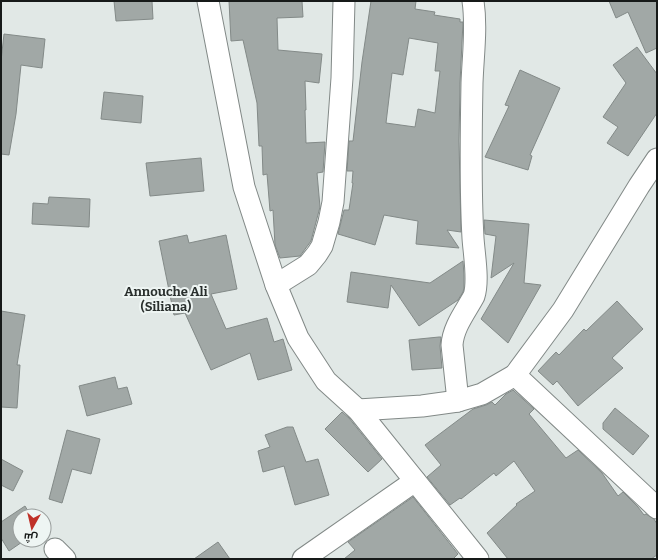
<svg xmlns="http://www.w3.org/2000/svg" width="658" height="560" font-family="Bitter,Cairo,serif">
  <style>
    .building { fill: #a1a8a6; stroke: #838a88; fill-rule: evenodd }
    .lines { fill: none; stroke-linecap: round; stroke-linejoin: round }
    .street-casing { stroke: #828987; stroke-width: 23 }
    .street { stroke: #fff; stroke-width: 21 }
    .labels { text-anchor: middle; stroke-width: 4; stroke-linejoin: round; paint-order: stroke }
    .quarter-label { font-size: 13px; font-weight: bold; fill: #292f2d; stroke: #eef5f3 }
  </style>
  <rect width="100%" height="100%" fill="#e1e8e6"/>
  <g class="building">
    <path d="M114,1h38l1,18 -37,2z"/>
    <path d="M229,1h73l1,16 -26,1 1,32 44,4 -3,29 -14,-2 1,29h-1l1,33 19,-1 -2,30 -6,1 3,34 -9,34 -11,15 -20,2 -5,-13 -2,-35 -3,1 -3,-37 -4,1 -1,-29h-3l-2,-43 -14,-63 -12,1z"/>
    <path d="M371,1h45l-1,8 20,3 -1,3 26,4v3h3l-3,61 -1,58 2,91 -14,-2 12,18 -43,-4 2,-23 -34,-6 -9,30 -37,-11 6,-24h5l4,-27h-1l1,-12h-6l2,-30h4l9,-79zM409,38l29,5 -3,28h5l-5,42 -17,-4 -3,18 -29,-4 6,-50 11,2z"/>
    <path d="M609,1h48v47l-11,5 -18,-41 -12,6z"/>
    <path d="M4,34l41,5 -3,29 -21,-3 -5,49 -7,41 -8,-1v-93z"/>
    <path d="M637,47l20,27v39l-29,43 -21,-13 11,-16 -15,-10 23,-34 -13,-18z"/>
    <path d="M520,70l40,18 -30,67 2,1 -4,14 -43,-13 24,-51 -4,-1z"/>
    <path d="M104,92l39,4 -2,27 -40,-4z"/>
    <path d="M201,158l3,33 -54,5 -4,-33z"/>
    <path d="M49,197l41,2 -1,28 -57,-3 1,-21 15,1z"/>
    <path d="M484,220l45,4 -5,59 17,2 -33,58 -27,-24 33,-56 -23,15 5,-42 -11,-2z"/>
    <path d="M187,235l2,8 37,-8 11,54 -26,5 15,35 41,-11 7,24 9,-3 9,31 -34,10 -8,-27 -39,17 -26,-57 -11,2 -15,-74z"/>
    <path d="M463,261l1,15v12l-1,4 -5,8 -39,26 -28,-41 -3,23 -41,-6 4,-30 79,11z"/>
    <path d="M617,301l26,28 -31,29 11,10 -45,38 -21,-25 -4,4 -15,-14 18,-19 3,3 25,-26 2,2z"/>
    <path d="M1,311l24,4 -8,50h3l-3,43 -16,-1z"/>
    <path d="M439,337h2l-1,9 2,22 -30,2 -3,-30z"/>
    <path d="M115,377l3,12 9,-2 5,17 -45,12 -8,-30z"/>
    <path d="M513,390l21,19 -5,5 37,44 12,-8 24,23 16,23 5,-4 15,15 6,8 2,-1 8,5 3,5v31l-6,4h-143l-21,-26 30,-28 -1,-1 19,-13 -21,-30 -18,15 -2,-3 -33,26 -1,-1 -10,7 -23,-28 14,-12 -16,-20 48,-36 13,-4 6,-3 3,3 11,-11z"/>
    <path d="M615,408l34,28 -16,19 -30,-26v-6z"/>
    <path d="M342,412l7,6 33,41 -14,13 -43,-43z"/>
    <path d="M287,427h6l13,35 12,-3 11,36 -34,10 -11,-39 -21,6 -5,-21 12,-4 -5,-12z"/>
    <path d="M67,430l33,9 -9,35 -19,-5 -10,34 -13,-4z"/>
    <path d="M1,459l22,12 -10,20 -12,-6z"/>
    <path d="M413,497l45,57 -5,5h-109l11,-9 -7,-8z"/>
    <path d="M25,506l6,10h-11v24h5l-16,11 -8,-13v-16z"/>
    <path d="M218,542l12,17h-36z"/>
  </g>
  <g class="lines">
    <g class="street-casing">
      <g id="street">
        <path d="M208,1l36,186 32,98 22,53 28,43 32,29 120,149"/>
        <path d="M276,285l32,-20 9,-11 5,-8 7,-24 4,-20 9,-124 2,-77"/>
        <path d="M515,375l142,133"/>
        <path d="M458,401l-6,-56c1,-18 14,-34 22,-49 5,-15 0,-42 -1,-58 -3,-52 -2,-103 -1,-155 1,-28 5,-55 1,-82"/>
        <path d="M358,410l64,-4 36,-5 24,-7 33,-19 48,-65 76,-124 18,-27"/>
        <path d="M55,549l10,10"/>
        <path d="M303,559l112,-78"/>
      </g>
    </g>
    <use href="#street" class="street"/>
  </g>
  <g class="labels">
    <g class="quarter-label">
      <text x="166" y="296">Annouche Ali<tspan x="166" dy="15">(Siliana)</tspan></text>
    </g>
  </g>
  <rect width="658" height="560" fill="none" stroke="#171a19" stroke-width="4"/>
  <g transform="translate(32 528) rotate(188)"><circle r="19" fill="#eef5f3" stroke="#989d9c"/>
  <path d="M0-3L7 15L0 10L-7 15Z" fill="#bf3128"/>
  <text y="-6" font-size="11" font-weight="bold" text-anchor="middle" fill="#171a19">ش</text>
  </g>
</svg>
